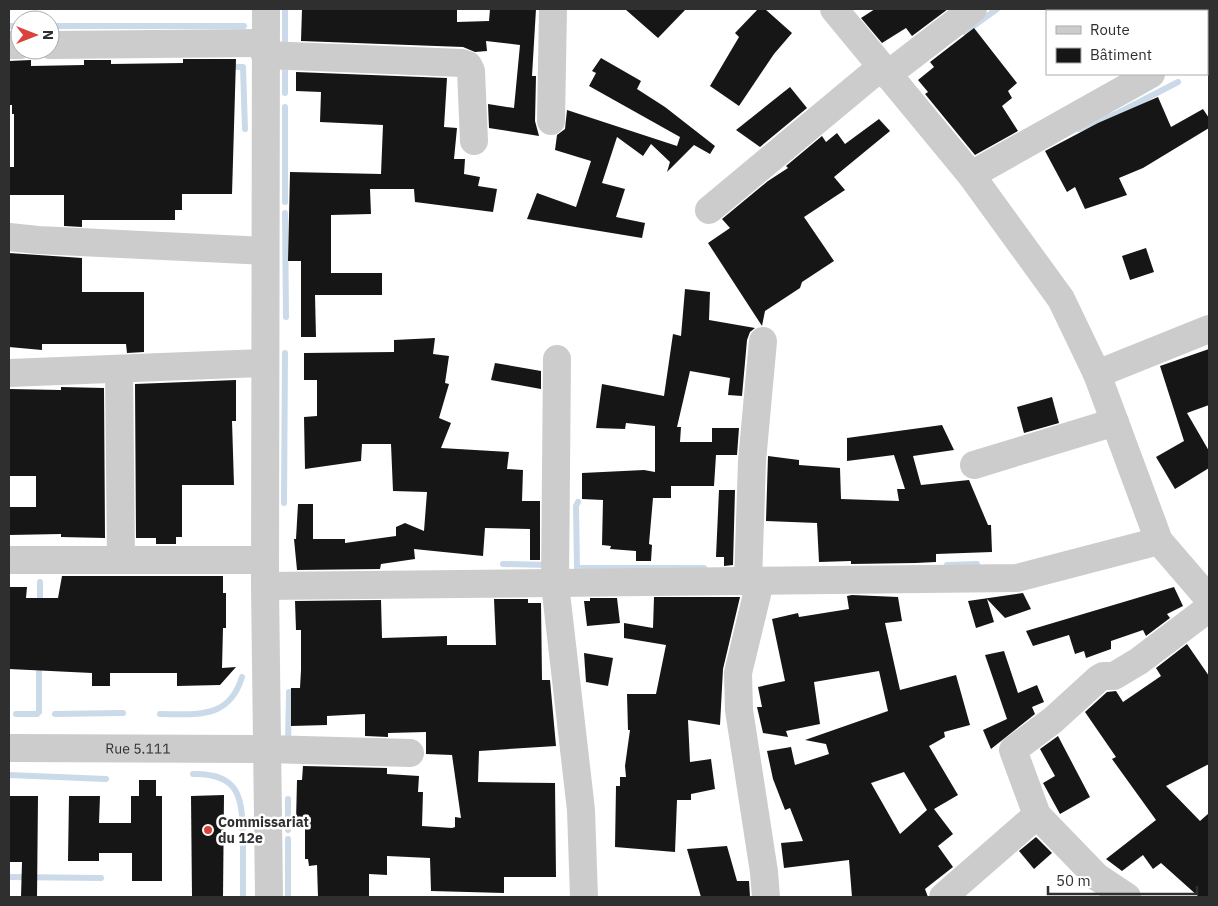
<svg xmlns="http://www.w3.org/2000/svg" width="1218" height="906" font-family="'IBM Plex Sans',sans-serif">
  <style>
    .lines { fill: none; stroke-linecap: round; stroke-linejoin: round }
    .stream { stroke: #cbdae9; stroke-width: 6 }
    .building { fill: #161616; fill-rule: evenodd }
    .minor { stroke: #ccc; stroke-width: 28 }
    .poi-dot { fill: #d8433e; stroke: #fff; stroke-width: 2 }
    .labels { text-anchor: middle; stroke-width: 5; stroke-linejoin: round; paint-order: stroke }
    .street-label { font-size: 14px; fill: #2f2f2f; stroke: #fff }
    .poi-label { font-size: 14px; font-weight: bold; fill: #2f2f2f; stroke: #fff; text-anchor: start }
  </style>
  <rect width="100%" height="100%" fill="#fff"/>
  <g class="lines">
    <g class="stream">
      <path d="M9,26h11"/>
      <path d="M50,26h194"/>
      <path d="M965,32l32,-23"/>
      <path d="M285,49v-40"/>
      <path d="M285,62v31"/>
      <path d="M229,67h14l2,62"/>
      <path d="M285,107v95"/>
      <path d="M1079,129l39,-16 60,-31"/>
      <path d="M285,213l1,104"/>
      <path d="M578,502l-2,4 1,62h127"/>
      <path d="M284,503l1,-150"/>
      <path d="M503,564l46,1"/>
      <path d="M947,565l30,-1"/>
      <path d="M40,606v-24"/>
      <path d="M39,663v49"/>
      <path d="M16,714h21"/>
      <path d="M55,714l68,-1"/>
      <path d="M160,714c36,0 69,6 82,-37"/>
      <path d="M288,744l1,-52"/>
      <path d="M193,774c48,-1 49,25 50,64"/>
      <path d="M9,775l97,4"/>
      <path d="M288,799v31"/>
      <path d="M288,839v57"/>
      <path d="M243,843v54"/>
      <path d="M9,877l92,1"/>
    </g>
  </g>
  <g class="building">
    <path d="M302,9h155v13l32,-1 1,-12h46l-4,67h4l-1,45 4,15 -50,-8 -1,-24 26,4 6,-63 -34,-4 1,10 -12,1 -12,-5 -162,-6z"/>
    <path d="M625,9h61l-28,29z"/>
    <path d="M758,9h7l27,24 -18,21 -35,52 -29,-20 29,-49 -4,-4z"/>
    <path d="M875,9h73l-36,27 -6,-8 -24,15 -21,-25z"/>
    <path d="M974,28l43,55 -9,8 4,7 -10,8 16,25 -43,24 -50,-61 3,-2 -10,-12 16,-13 -4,-5z"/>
    <path d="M601,58l40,23 -4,8 28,18 50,39 -5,8 -16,-9 -27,27 3,-10 -19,-18 -8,12 -26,-19 -15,46 23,6 -9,28 29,6 -3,15 -115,-19 10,-26 39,14 15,-46 -36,-11 2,-15 8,-6 2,-19 110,36 3,-9 -91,-51 7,-13 -4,-2z"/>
    <path d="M183,59h53l-4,135h-50v16h-7v10h-93v7l-18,-1v-31h-55v-28h5v-53h-2v-9h-3v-44l22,-1v6l53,-1v-5h27v4l72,-1z"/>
    <path d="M296,72l151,6 -3,49 13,1 -3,31h11l-1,15 16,3 -2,9 19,3 -4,23 -78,-10 -1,-13h-44l1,25 -40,1v58h51v22h-67l1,42h-15v-76h-13l2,-89 91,2 2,-49 -63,-3 1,-30 -25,-1z"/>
    <path d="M790,87l17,21 -47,39 -24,-17z"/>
    <path d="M1158,97l13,30 32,-18 6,9v10l-66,40 -24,10 8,17 -42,14 -10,-22 -8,5 -22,-41 53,-28z"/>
    <path d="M879,119l11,12 -56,46 11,13 -41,27 30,44 -32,21 -2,6 -35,23 -3,15 -54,-83 22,-15 -8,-9 46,-38 20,-13 -2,-2 36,-30 4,6 11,-9 8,11z"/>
    <path d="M1146,248l8,24 -24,8 -8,-24z"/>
    <path d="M9,253l73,5v34h62v60l-17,1 -1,-9h-84v6l-33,-3z"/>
    <path d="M685,289l25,3 -1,28 46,8 -5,4 -3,8 -5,56 -14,-1 2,-17 -40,-7 -13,56h4l-1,15h32v-14h27l-2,27h-21l-2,31h-43v12h-18l-4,46 3,1 -1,16h-15v-10l-26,-2 1,-3 -9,-1 1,-45 -21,-1v-26l62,-3 11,2v-46l-29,-3 -1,6 -29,-1 6,-44 62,12 9,-62 8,2z"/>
    <path d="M435,338l-2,16 16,2 -4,27 4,1 -10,34 12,5 -10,25 68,4 -2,17 16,1 -1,31h18v59h-10v-31l-45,-1 -2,28 -69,-7 1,10 -34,5 -1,5 -83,1 -3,-31h2l2,-35h15v35h32v4l51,-7v-9l9,-4 19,8 3,-39 -34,-1 -2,-47h-29l-1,17 -56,8 -1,-52 13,-1v-36h-13v-27l90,-1v-12z"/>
    <path d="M1209,349v56l-22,8 22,38v17l-34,21 -19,-32 28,-16 -24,-75z"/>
    <path d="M495,363l46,8v18l-50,-9z"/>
    <path d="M236,380v41h-4l2,64h-52v52h-6v7h-20v-6h-20l-1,-154z"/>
    <path d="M61,387l43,1 1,150 -44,-1v-3l-52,1v-28h27v-31h-27v-87l52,1z"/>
    <path d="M1052,397l7,26 -35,10 -7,-26z"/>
    <path d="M942,425l12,25 -41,6 8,29 48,-5 19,45h3l1,27 -56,2v8l-21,1 -64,1v-3l-32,1 -2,-39 -51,-2 2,-65 31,4v5l41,3 1,31 58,2 -2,-12h8l-11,-34 -47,6v-23z"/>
    <path d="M719,490h16l-2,75 -9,1v-9h-8z"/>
    <path d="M62,576h161v17h3v35h-3l-1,40 14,-1 -16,18 -43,1v-13h-67v13h-18v-13l-83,-4v-82h18l-1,11h32z"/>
    <path d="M1174,587l9,19 -16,8 3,4 -24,18 -3,-6 -32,11v8l-25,9 -2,-7 -9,3 -6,-19 -36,11 -7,-15z"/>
    <path d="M1023,593l8,16 -26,9 -18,-19 7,23 -18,6 -8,-27z"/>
    <path d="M852,595l46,2 4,24 -17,2 15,67 56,-15 14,50 -26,7 1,5 -16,9 29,49 -24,14 19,25 -15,12 15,21 -28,22 3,8h-76l-3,-37 -65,8 -3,-25 22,-2 -13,-33 -5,2 -12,-31 -6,-28 24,-4 4,18 34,-11 -3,-10 -21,-4 83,-29 -9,-40 -65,11 6,42 -34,7 2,6 -25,-4 -6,-26h5l-4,-20 27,-6 -13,-62 26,-6 1,4 50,-8 -2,-13zM904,772l23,38 -27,24 -29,-51z"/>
    <path d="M654,597h86l-17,72 -3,56 -32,-5 2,42 21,-3 4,30 -24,5v6h-14l-2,52 -60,-5 1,-61h4v-9h6l-1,-11 5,-36h-2l-1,-36h29l10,-49 -42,-7v-15l29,5z"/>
    <path d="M590,598h27l3,25 -33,3 -3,-25h6z"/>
    <path d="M494,599h34v4h13l1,77h8l6,66 -77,5 -1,31 77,1 1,94h-52v16l-73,-2 -1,-33 -43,-2v19l-18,-1v23h-51l-1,-32 -8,1 -1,-7h-3v-37h-9l1,-42h5l1,-14 84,2v6l32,2 -1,16h5l-1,34 30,2 3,-1v-10l6,1 -9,-63 -26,-1v-22l-38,1v4l-23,-1v-22l-38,2v9l-36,1v-38h9l1,-18v-40h-5l-1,-29 86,-1 1,38 65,-2v9h49z"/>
    <path d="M1187,644l22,32v88l-43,22 34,35 9,-8v84h-10l-38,-34 -8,6 -10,-14 -21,16 -16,-12 50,-39 -44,-61 4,-2 -31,-45 22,-20 9,-1 7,11 38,-26 -5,-8z"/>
    <path d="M1004,651l14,42 19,-8 7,17 -12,5 3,7 -44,35 -8,-19 24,-11 -22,-64z"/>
    <path d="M584,653l29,5 -5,28 -22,-4z"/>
    <path d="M1058,736l32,61 -30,17 -17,-31 12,-7 -15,-27z"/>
    <path d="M139,780h17v16h6v85h-30v-28h-33v8h-31l1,-65h31l-1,27h32v-27h8z"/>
    <path d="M224,795l-1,102h-31l-1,-101z"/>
    <path d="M9,796h29l-1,101h-16l1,-35h-13z"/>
    <path d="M1036,837l16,16 -18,16 -15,-18z"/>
    <path d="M727,846l10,35h12l1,16h-49l-14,-48z"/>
  </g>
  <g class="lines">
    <g class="minor">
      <path d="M266,9l-1,577 4,311"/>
      <path d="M834,9l137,166 90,124 36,75 62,167 50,58"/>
      <path d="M1207,42l2,-1"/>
      <path d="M9,45h11"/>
      <path d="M50,45l215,-2"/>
      <path d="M265,55l197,8 6,2 3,6 3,70"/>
      <path d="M887,75l86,-66"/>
      <path d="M551,121l2,-112"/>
      <path d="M971,175l180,-101"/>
      <path d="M709,210l172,-143"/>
      <path d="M9,237l29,3 227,11"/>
      <path d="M557,359l-2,225 26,226 3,87"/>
      <path d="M119,369l2,191"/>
      <path d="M9,373l256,-10"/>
      <path d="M1097,374l112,-45"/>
      <path d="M974,465l141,-43"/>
      <path d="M9,560h256"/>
      <path d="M748,581l4,-120 11,-120"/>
      <path d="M760,582l-22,91 1,37 25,162 2,25"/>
      <path d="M265,586l752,-8 142,-37"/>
      <path id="s1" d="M9,748l258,1 143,4"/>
      <path d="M943,897l94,-82"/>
      <path d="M1127,897l-30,-20 -60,-62 -24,-65 40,-30 45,-41 5,-3h11l25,-15 70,-53"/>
    </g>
  </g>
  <circle class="poi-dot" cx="208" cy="830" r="5"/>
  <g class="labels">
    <g class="street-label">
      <text dy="5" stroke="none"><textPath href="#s1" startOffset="129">Rue 5.111</textPath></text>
    </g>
    <g class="poi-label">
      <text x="218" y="827">Commissariat<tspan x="218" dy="16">du 12e</tspan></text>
    </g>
  </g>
  <rect width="1218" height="906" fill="none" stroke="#2f2f2f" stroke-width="20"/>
  <rect x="1046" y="10" width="162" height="65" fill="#ffffff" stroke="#acacac"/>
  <rect x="1056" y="26" width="25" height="8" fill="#cccccc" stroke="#acacac"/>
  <text x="1090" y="35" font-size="15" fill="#2f2f2f">Route</text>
  <rect x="1056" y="48" width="25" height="15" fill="#161616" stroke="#acacac"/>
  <text x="1090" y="60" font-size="15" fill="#2f2f2f">Bâtiment</text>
  <g transform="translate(35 35) rotate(90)"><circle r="24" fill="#ffffff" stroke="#acacac"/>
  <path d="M0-4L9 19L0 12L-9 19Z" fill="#d8433e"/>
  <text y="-8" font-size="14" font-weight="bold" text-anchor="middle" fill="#2f2f2f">N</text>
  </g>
  <path d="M1048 886v8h149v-8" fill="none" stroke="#2f2f2f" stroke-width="2.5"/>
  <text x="1056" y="886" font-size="15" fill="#2f2f2f" stroke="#ffffff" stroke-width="4" paint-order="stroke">50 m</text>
</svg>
